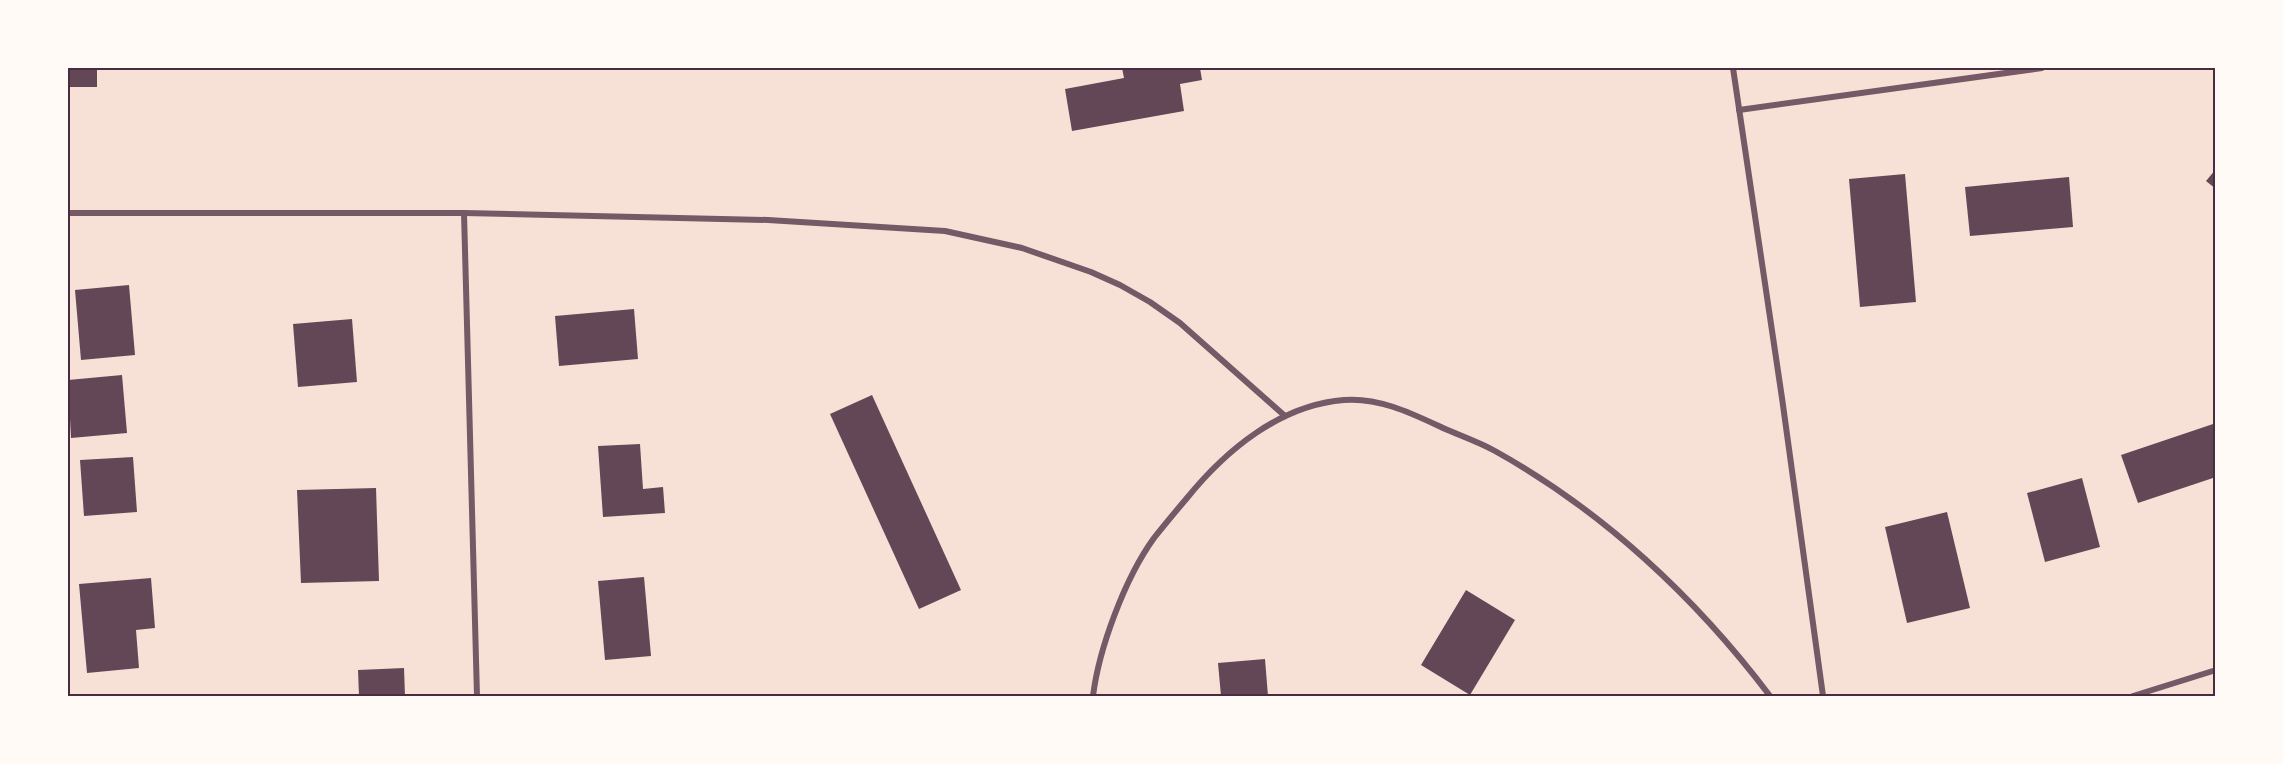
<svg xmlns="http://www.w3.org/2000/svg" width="2283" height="764" font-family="Raleway,sans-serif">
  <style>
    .building { fill: #644757 }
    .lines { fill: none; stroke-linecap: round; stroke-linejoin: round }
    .minor { stroke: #755966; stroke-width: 6 }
    .neatline { fill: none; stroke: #4a2c40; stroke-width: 2 }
  </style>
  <rect width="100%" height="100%" fill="#f7e1d7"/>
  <g class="building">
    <rect x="68" y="68" width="29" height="19"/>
    <path d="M1122,68h78l2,12 -22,4 4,27 -112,20 -7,-42 59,-11z"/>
    <path d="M2216,169v20l-10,-8z"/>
    <path d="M1905,174l11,128 -56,5 -11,-128z"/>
    <path d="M2069,177l4,50 -103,9 -5,-49z"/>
    <path d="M129,285l6,70 -54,5 -6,-70z"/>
    <path d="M634,309l4,50 -79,7 -4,-50z"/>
    <path d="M352,319l5,63 -59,5 -5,-63z"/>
    <path d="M122,375l5,58 -56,5 -3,-58z"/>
    <path d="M872,395l89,195 -42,19 -89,-195z"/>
    <path d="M2216,423v54l-78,26 -17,-48z"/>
    <path d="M640,444l3,45 20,-2 2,26 -62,4 -5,-71z"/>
    <path d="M133,457l4,55 -53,4 -4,-56z"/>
    <path d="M2082,478l18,69 -55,15 -18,-69z"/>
    <path d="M376,488l3,93 -78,2 -4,-93z"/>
    <path d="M1947,512l23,96 -63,15 -22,-96z"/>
    <path d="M644,577l7,79 -46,4 -7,-79z"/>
    <path d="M151,578l4,50 -19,2 3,38 -52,5 -8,-89z"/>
    <path d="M1466,590l49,30 -45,75 -49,-30z"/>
    <path d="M1265,659l3,37h-47l-3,-33z"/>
    <path d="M404,668l1,28h-46l-1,-26z"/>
  </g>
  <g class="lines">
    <g class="minor">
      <path d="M1733,68l49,330 41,298"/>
      <path d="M1739,110l303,-42"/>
      <path d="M68,213h396l304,7 177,11 77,17 69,24 29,13 30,17 30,21 105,93"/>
      <path d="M464,213l13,483"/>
      <path d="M1093,696c6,-48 32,-118 61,-158 11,-14 22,-27 33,-40 39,-48 93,-93 157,-98 35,-3 69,14 99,28 18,8 36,14 52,23 108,60 201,147 275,245"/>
      <path d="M2133,696l83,-26"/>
    </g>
  </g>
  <rect width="2283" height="764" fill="none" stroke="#fffaf5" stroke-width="138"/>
  <rect x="69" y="69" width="2145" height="626" class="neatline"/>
</svg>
